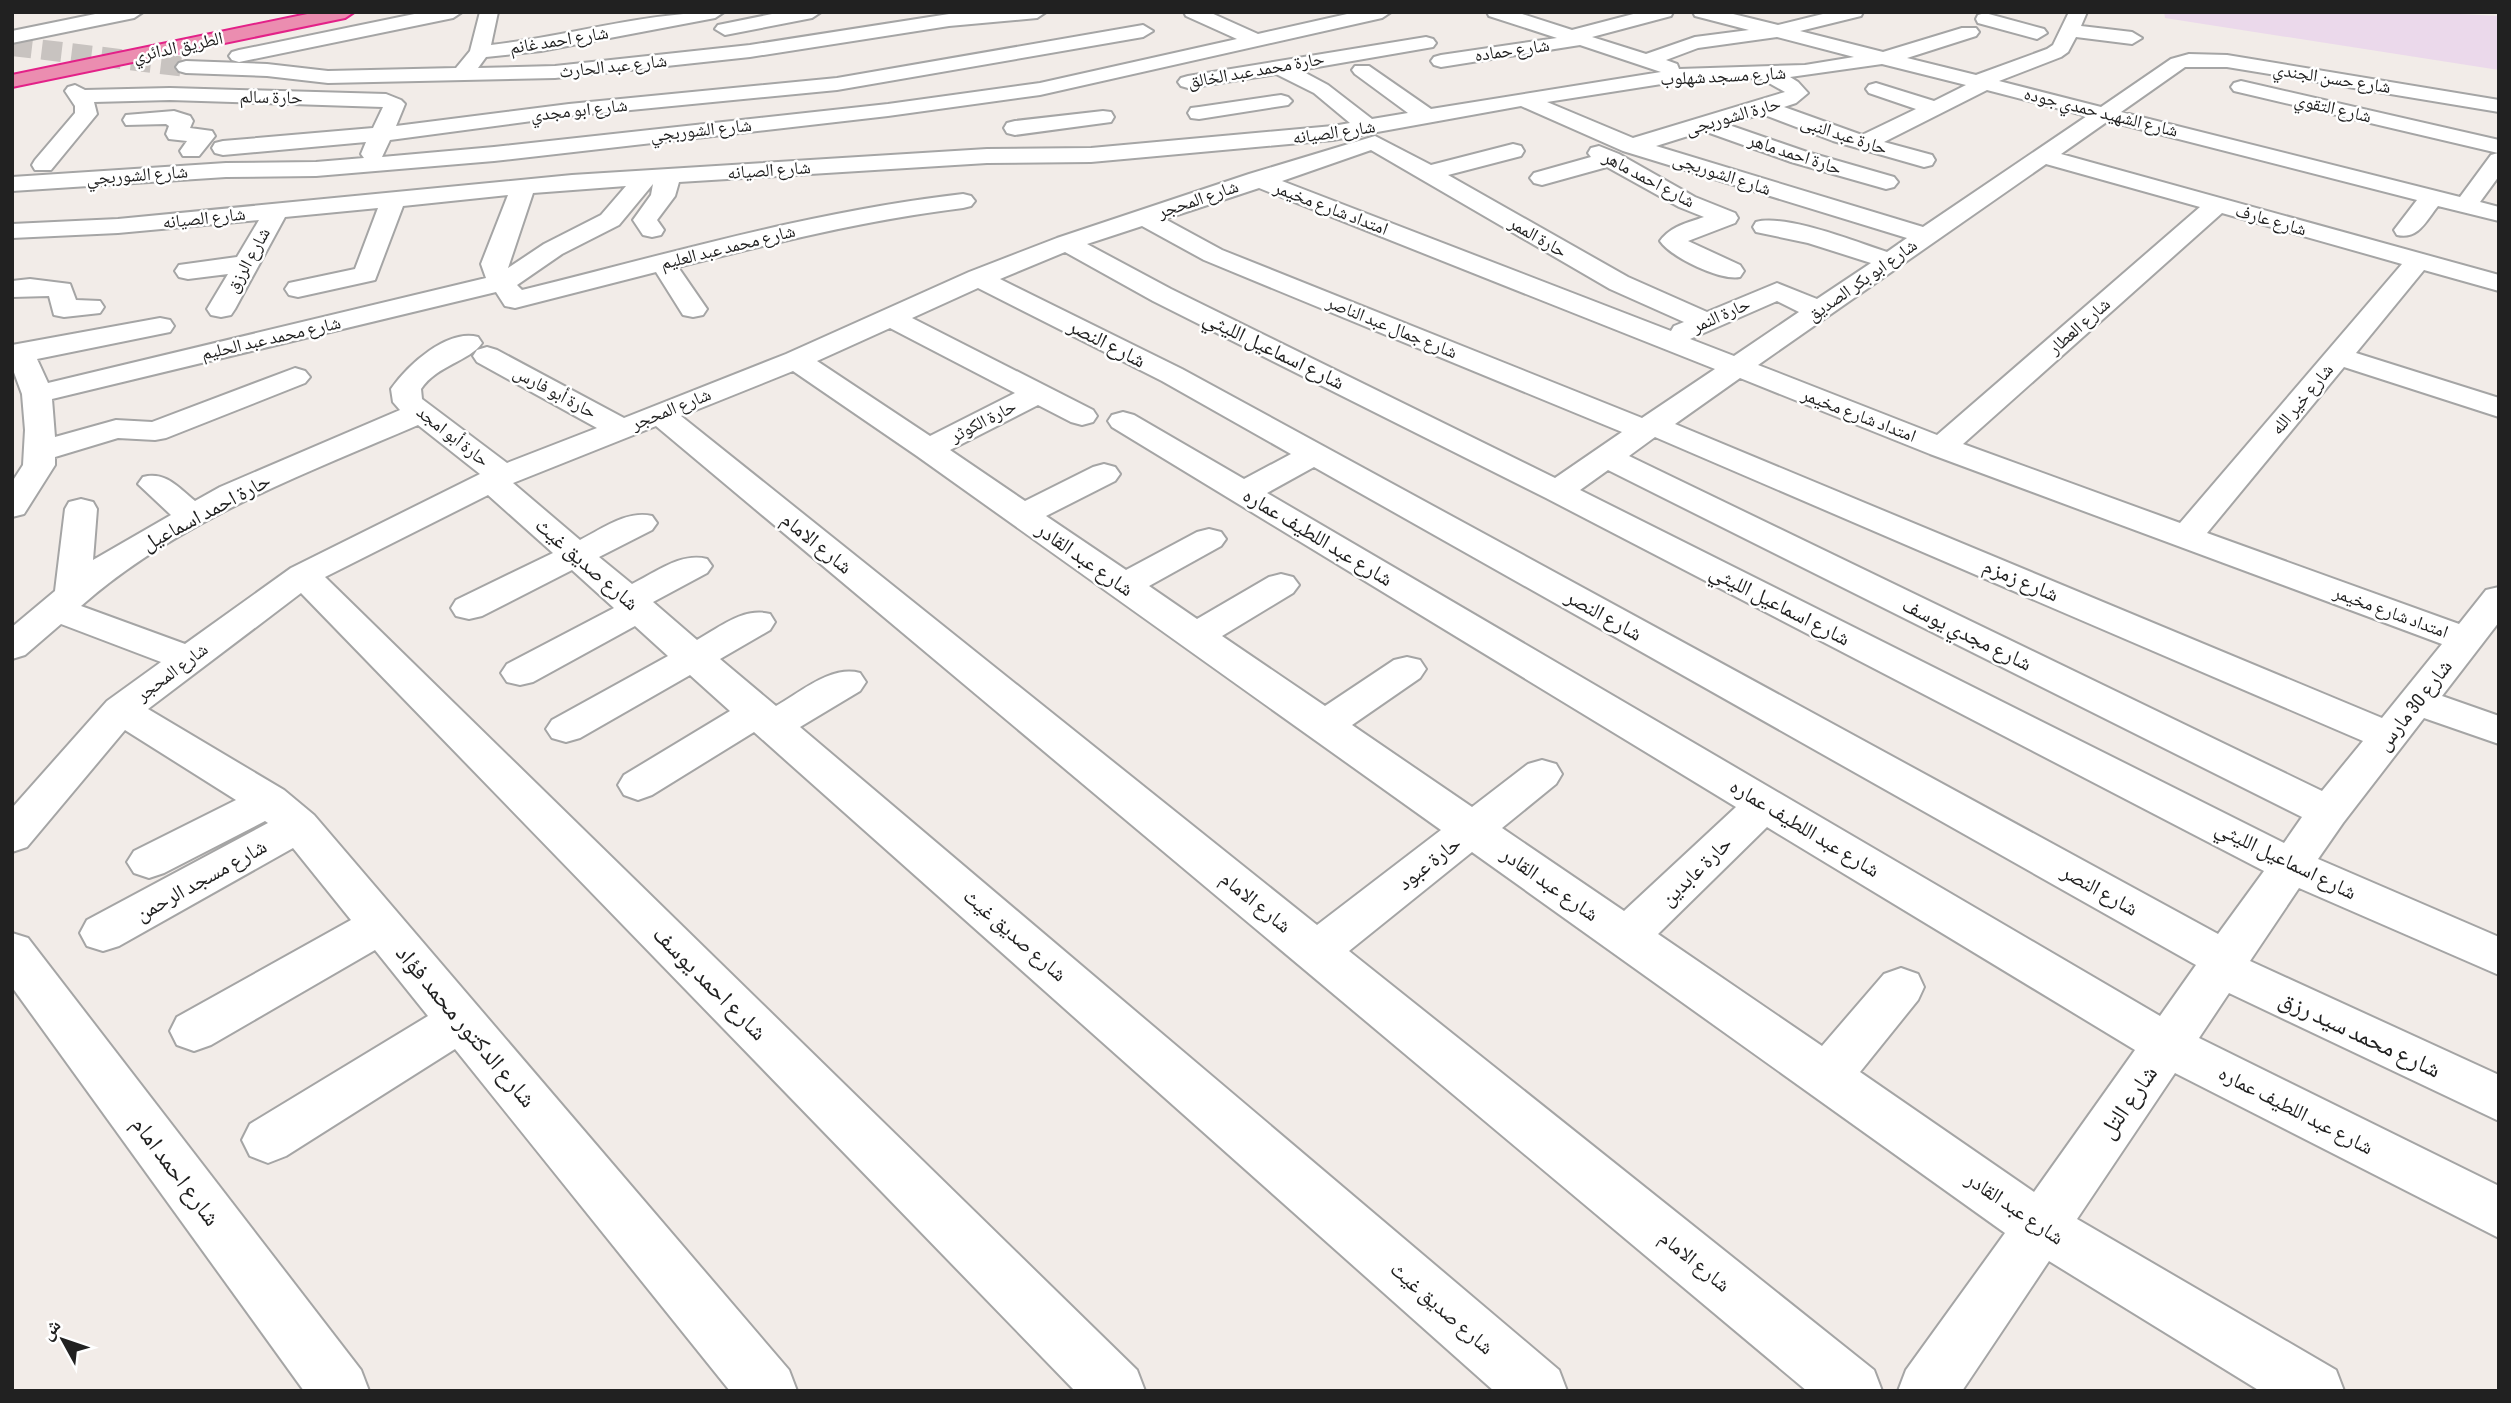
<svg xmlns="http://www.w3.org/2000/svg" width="2511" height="1403" font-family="'Sofia Sans Condensed','Noto Naskh Arabic',sans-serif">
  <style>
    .industrial { fill: #ebd9eb }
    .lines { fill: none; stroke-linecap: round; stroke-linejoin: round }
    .minor-tunnel { stroke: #c8c3c0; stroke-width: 20; stroke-dasharray: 20 10; stroke-linecap: butt }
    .minor-casing { stroke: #a5a5a5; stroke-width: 4 }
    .motorway-casing { stroke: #e32188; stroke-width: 4 }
    .minor { fill: #fff; fill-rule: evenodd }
    .motorway { fill: #eb8db0; fill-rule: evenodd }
    .labels { text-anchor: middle; stroke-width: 5; stroke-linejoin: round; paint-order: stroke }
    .far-street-label { font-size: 18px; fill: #212121; stroke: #fff }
    .street-label { font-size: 21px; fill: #212121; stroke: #fff }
    .near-street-label { font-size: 24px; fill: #212121; stroke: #fff }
  </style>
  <rect width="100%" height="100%" fill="#f2ece8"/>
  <path class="industrial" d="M2164,12h256l79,4v54l-334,-52z"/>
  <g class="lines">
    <path class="minor-tunnel" d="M12,46l174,21"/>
    <g class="minor-casing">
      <g id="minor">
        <path d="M105,12h38l-9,6 -122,25v-12z"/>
        <path d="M424,12h38l-9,6 -214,44 -7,-2 -3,-4 3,-4 7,-2z"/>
        <path d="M480,12h18l-7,33c78,-9 155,-33 233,-33l-9,6 -174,33 -55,6 -8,11 77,-2 195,-21 199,-31 97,-2 -9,6 -88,8 -199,31 -195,21 -227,5 -61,-7 -81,-3 -7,-2 -3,-4 3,-4 7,-2 81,3 61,7 128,-3 14,-17z"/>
        <path d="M782,12h39l-9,6 -87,17 -10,-6 3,-4z"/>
        <path d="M1184,12h25l49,22 98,-22h35l-9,6 -342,77 -152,21 -394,45 -178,15 -90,1 -214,14v-14l214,-14 90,-1 48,-4 -3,-4 5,-12 -143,13 -8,-2 -3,-5 3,-5 8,-2 150,-13 10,-21 -213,-7 -76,2 3,12 -46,56h-16l-3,-5 3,-5 40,-47v-7l-10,-15 3,-4 7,-2 10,5 85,-2 216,6 15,6 4,4 -9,22 173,-22 268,-26 306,-53 10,6 -10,6 -306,53 -268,26 -179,24 -8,17 112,-10 394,-43 152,-21 197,-44 -51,-23z"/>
        <path d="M1487,12h29l56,18 69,-18h32l-2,4 -79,21 54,17 49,-17 54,-7 -54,-14 -2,-4h32l53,13 53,-13h32l-2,4 -61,15 83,21 79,-24h14l3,4 -3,4 -69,22 69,17 71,-26 6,-4 16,-33h18l-6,14 51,6 10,6 -10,6 -56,-7 -8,15 -7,5 -62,24 102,26 70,-48 18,-5 38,1 272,45v12l-272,-45h-42l-64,45 339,85 31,-42 7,-2 -264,-62 -3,-4 3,-4 7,-2 258,59v36l-19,26 19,5v14l-61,-15c-12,15 -20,34 -41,29l-3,-5 23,-30 -309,-79 -47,33 438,121v16l-75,-21 -68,83 143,45v19l-155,-50 -137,166 252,91 27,-34 13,-3v35l-57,74 57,20v28l-75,-26 -81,105 -25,36 181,78v38l-200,-87 -49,73 249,114v46l-270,-128 -30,45 300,148v52l-324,-165 -98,146 259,151 8,21h-84l-211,-130 -87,130h-64l8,-21 99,-137 -533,-381 -123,99 525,419 8,21h-75l-1151,-965 -143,57 67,57c22,-11 47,-30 72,-24l5,7 -5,7 -53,27 33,27c23,-11 49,-32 75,-25l5,7 -5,7 -54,29 44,38c23,-13 47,-33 73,-26l5,8 -5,8 -50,29 56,47c25,-14 55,-41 84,-33l6,9 -6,9 -60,36 759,643 8,21h-73l-740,-659 -102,63 -14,5 -14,-5 -6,-10 6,-10 106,-64 -40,-36 -110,63 -14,4 -14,-4 -6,-9 6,-9 116,-64 -33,-30 -102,56 -13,3 -13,-3 -6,-9 6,-9 107,-56 -42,-38 -90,46 -13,3 -13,-3 -5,-8 5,-8 97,-47 -65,-58 -163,82 812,793 8,21h-70l-774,-798 -153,116 136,81 30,25 475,555 8,21h-67l-275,-342 -169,107 -18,7 -18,-7 -8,-16 8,-16 178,-108 -53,-66 -164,95 -17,6 -17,-6 -7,-14 7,-14 174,-97 -58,-72 -174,98 -16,5 -16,-5 -7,-13 7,-13 181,-97 -3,-2 -101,52 -15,5 -15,-5 -7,-11 7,-11 102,-51 -111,-70 -98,117 -15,5v-44l95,-107 54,-39 -100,-38 -36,31 -13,4v-32l43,-36 10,-82 4,-7 12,-3 12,3 4,7 -4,51 78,-45 -33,-31 5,-7c22,-6 35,10 52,24l25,-14 180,-77 -7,-8 -2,-13c17,-24 56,-60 87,-52l4,6c-12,18 -45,22 -61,46l1,10 85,64 90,-35 -120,-66 -4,-6 4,-6 10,-3 10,3 127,68 162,-64 183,-82 88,-34 192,-64 126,-38 56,29 82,-21 8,2 3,5 -3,5 -73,19 180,102 79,35 70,-29 40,16 54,-36 -63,-20 -52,-11 -3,-5 3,-5c31,-8 100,20 131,30l20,-14 -284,-87 -102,-45 -188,34 -242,22 -104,1 -308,19 -4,14 -18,24 7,10 -3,5 -9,2 -9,-2 -10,-15 18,-25 2,-11 -34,41 -57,29 -45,31 5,5c146,-36 291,-79 441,-96l8,2 4,5 -4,5 -8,2c-97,12 -190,35 -285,59l29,42 -4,6 -10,2 -10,-2 -27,-43 -141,36 -10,-2 -9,-14 -444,107 3,38 61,-17 36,2 143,-54 10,3 5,6 -5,6 -139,55 -11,2 -37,-2 -63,19v8l-31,49 -12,3v-35l11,-17 2,-35 -3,-36 -10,-27v-22l148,-27 10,2 4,6 -4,6 -10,2 -123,25 11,24 438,-105 -5,-14 27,-69 -105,11 -28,74 -77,17 -9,-2 -4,-6 4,-6 66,-14 23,-61 -93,9 -50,92 -4,6 -10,2 -10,-2 -4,-6 21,-35 -40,5 -9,-2 -4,-6 4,-6 58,-8 22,-37 -141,13 -106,5v-14l106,-5 454,-44 415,-26 104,-1 242,-22 17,-3 -36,-30 -38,-19 -88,14 -7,-2 -3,-4 3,-4 7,-2 238,-39 7,2 3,4 -3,4 -133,23 28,15 44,34 36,-6 -53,-39 -3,-4 3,-4h14l62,43 230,-37 -81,-27 -139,22 -7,-2 -3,-4 3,-4 7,-2 116,-17 -68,-22zM1777,37l77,20 -49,8 -126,4 -2,-5 -11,-4 32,-12zM1882,64l84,21 -32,16 -58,-18 -7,2 -3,4 3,4 47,16 -54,26 -78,-28 12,-4 12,-10 -10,-11 -8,-5zM1760,78l25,14 -152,46 -86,-36 140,-22zM1987,90l100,26 -164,111 -267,-81 48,-15 87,31 95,27 8,-2 4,-5 -4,-5 -87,-25 -81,-28 36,-10 71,27 91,26 8,-2 3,-5 -3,-5 -48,-13zM1371,150l239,139 74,33 -10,4 -3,5 -389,-150zM2046,164l154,43 -263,228 -179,-70zM626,186l-25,29 -57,29 -36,24 25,-75zM1259,188l456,181 -73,49 -420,-168 -57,-31zM2222,213l180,51 -222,259 -217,-79zM1142,226l62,34 418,172 -67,46 -384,-189 -84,-45zM1065,252l88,49 393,197 718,373 -46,63 -1036,-565 -182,-90zM978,288l184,93 129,73 -47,25 -110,-64 -11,-3 -11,3 -4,6 4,6 624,380 -112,104 -122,-83 54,-44 6,-10 -6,-10 -14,-4 -14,4 -56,43 -120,-82 68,-47 6,-9 -6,-9 -13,-3 -13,3 -69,46 -103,-70 71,-43 6,-8 -6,-8 -12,-3 -12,3 -72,42 -48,-33 72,-40 5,-7 -5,-7 -12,-3 -12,3 -71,38 -80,-54 69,-35 5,-7 -5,-7 -11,-3 -11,3 -68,34 -75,-51 88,-45 33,17 11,3 11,-3 4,-6 -4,-6 -181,-92zM1777,301l22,11 -65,44 -44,-17zM890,328l125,65 -85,43 -113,-75zM793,371l124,85 524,374 -124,95 -636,-509zM1740,378l190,76 512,190 -60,74 -707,-294zM418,425l62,49 -189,94 -106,76 -104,-38c96,-85 221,-131 337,-181zM1655,437l708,304 -41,50 -693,-335zM1314,467l882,498 -36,51 -893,-523zM1608,470l694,347 -18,26 -704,-353zM1767,827l368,223 -101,142 -174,-120 58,-72 6,-13 -6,-13 -17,-6 -17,6 -62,72 -164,-112z"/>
        <path d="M1985,13l59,16 3,4 -10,6 -59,-16 -2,-4 2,-4z"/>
        <path d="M1281,95l7,2 4,4 -4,4 -89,14 -8,-1 -3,-5 3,-5 8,-1z"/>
        <path d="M174,111l16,5 3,5 -3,7 22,3 3,5 -16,20h-16l-3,-5 7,-10 -18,-2 -3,-5 3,-8 -3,-2 -40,1 -3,-5 3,-5z"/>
        <path d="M1103,111l8,1 3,5 -3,5 -96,13 -8,-2 -3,-5 3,-5 8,-2z"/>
        <path d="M1599,146l20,8 76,43 40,16 3,5 -3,5 -47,18 52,24 4,6 -4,6c-19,4 -68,-19 -80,-36 11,-15 27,-18 44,-24l-25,-10 -72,-40 -65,18 -8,-2 -4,-5 4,-5 57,-16 -3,-4 3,-5z"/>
        <path d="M30,279l40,5 6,16 24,1 4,6 -4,6 -36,4 -10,-2 -5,-19 -37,1v-16z"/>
        <path d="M12,933l16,5 333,432 8,21h-65l-292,-404z"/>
      </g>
    </g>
    <g class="motorway-casing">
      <path id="motorway" d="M317,12h37l-9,6 -333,69v-12z"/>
    </g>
    <use href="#minor" class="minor"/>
    <use href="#motorway" class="motorway"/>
  </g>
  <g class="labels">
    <g class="far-street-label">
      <text transform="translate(559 40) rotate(-9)" y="6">شارع احمد غانم</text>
      <text transform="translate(178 47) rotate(-12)" y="6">الطريق الدائري</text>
      <text transform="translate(1512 50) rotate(-8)" y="6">شارع حماده</text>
      <text transform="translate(613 66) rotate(-6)" y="6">شارع عبد الحارث</text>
      <text transform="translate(1256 70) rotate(-10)" y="6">حارة محمد عبد الخالق</text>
      <text transform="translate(1723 76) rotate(-3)" y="6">شارع مسجد شهلوب</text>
      <text transform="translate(2332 78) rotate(9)" y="6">شارع حسن الجندي</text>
      <text transform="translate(271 97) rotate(1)" y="6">حارة سالم</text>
      <text transform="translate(2333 108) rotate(13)" y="6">شارع التقوي</text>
      <text transform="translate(579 110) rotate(-6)" y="6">شارع ابو مجدي</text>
      <text transform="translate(2101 112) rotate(14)" y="6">شارع الشهيد حمدي جوده</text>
      <text transform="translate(1733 116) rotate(-16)" y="6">حارة الشوربجى</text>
      <text transform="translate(701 130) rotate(-6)" y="6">شارع الشوربجي</text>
      <text transform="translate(1334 132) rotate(-8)" y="6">شارع الصيانه</text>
      <text transform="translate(1844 135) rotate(18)" y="6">حارة عبد النبى</text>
      <text transform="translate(1795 154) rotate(18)" y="6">حارة احمد ماهر</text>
      <text transform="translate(769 170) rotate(-4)" y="6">شارع الصيانه</text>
      <text transform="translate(1722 174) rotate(18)" y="6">شارع الشوربجى</text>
      <text transform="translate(137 175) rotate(-4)" y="6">شارع الشوربجي</text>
      <text transform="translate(1649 179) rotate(28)" y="6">شارع احمد ماهر</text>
      <text transform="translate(1198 199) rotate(-19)" y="6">شارع المحجر</text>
      <text transform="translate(1331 208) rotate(21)" y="6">امتداد شارع مخيمر</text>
      <text transform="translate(204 218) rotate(-6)" y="6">شارع الصيانه</text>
      <text transform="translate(2271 220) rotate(16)" y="6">شارع عارف</text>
      <text transform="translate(1538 237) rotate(30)" y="6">حارة الممر</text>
      <text transform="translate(728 247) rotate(-14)" y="6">شارع محمد عبد العليم</text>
      <text transform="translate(248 260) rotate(-61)" y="6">شارع الرزق</text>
      <text transform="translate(1862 280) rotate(-35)" y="6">شارع ابو بكر الصديق</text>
      <text transform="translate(1721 315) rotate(-24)" y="6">حارة النمر</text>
      <text transform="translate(2079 326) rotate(-41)" y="6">شارع العطار</text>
      <text transform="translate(1392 327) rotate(22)" y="6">شارع جمال عبد الناصر</text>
      <text transform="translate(271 338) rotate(-13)" y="6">شارع محمد عبد الحليم</text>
      <text transform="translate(555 392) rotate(28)" y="6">حارة أبو فارس</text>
      <text transform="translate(2302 399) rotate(-50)" y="6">شارع خير الله</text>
      <text transform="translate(671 409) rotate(-22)" y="6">شارع المحجر</text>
      <text transform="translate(1859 415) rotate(21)" y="6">امتداد شارع مخيمر</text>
      <text transform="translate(983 421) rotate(-27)" y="6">حارة الكوثر</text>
      <text transform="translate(453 436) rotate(38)" y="6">حارة أبو امجد</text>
      <text transform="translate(2391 612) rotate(20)" y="6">امتداد شارع مخيمر</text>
      <text transform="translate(172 672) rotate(-37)" y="6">شارع المحجر</text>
    </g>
    <g class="street-label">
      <text transform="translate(1107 343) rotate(27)" y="7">شارع النصر</text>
      <text transform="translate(1274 350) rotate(26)" y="7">شارع اسماعيل الليثي</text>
      <text transform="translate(206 512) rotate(-28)" y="7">حارة احمد اسماعيل</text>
      <text transform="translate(1318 537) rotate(31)" y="7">شارع عبد اللطيف عماره</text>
      <text transform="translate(817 543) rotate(39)" y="7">شارع الامام</text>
      <text transform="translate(1085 559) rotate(35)" y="7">شارع عبد القادر</text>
      <text transform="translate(587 564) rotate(41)" y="7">شارع صديق غيث</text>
      <text transform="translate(2021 580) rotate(23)" y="7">شارع زمزم</text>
      <text transform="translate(1780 605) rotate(27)" y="7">شارع اسماعيل الليثي</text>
      <text transform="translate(1604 615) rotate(29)" y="7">شارع النصر</text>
      <text transform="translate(1967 634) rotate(26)" y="7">شارع مجدي يوسف</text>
      <text transform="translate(2414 705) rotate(-52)" y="7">شارع 30 مارس</text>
      <text transform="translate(1805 828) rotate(31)" y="7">شارع عبد اللطيف عماره</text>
      <text transform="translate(2286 860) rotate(26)" y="7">شارع اسماعيل الليثي</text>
      <text transform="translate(1429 863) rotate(-38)" y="7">حارة عبود</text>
      <text transform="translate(1696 871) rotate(-44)" y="7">حارة عابدين</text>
      <text transform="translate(201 880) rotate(-29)" y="7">شارع مسجد الرحمن</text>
      <text transform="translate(1550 884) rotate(35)" y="7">شارع عبد القادر</text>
      <text transform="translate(2100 890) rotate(29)" y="7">شارع النصر</text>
      <text transform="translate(1256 902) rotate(39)" y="7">شارع الامام</text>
      <text transform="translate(1015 935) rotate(41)" y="7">شارع صديق غيث</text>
      <text transform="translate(2296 1110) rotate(27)" y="7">شارع عبد اللطيف عماره</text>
      <text transform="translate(2015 1208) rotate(34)" y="7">شارع عبد القادر</text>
      <text transform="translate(1695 1261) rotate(39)" y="7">شارع الامام</text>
      <text transform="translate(1442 1308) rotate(41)" y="7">شارع صديق غيث</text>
    </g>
    <g class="near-street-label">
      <text transform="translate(710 983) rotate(45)" y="8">شارع احمد يوسف</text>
      <text transform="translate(466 1026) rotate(50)" y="8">شارع الدكتور محمد فؤاد</text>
      <text transform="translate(2360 1034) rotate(25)" y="8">شارع محمد سيد رزق</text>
      <text transform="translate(2128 1102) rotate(-55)" y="8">شارع التل</text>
      <text transform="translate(176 1171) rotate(53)" y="8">شارع احمد امام</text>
    </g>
  </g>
  <rect width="2511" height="1403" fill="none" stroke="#212121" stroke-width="28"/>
  <g transform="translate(63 1340) rotate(310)" stroke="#ffffff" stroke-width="5" paint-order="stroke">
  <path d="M0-5L12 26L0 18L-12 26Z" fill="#212121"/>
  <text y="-10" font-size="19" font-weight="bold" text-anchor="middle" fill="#212121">ش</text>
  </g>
</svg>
